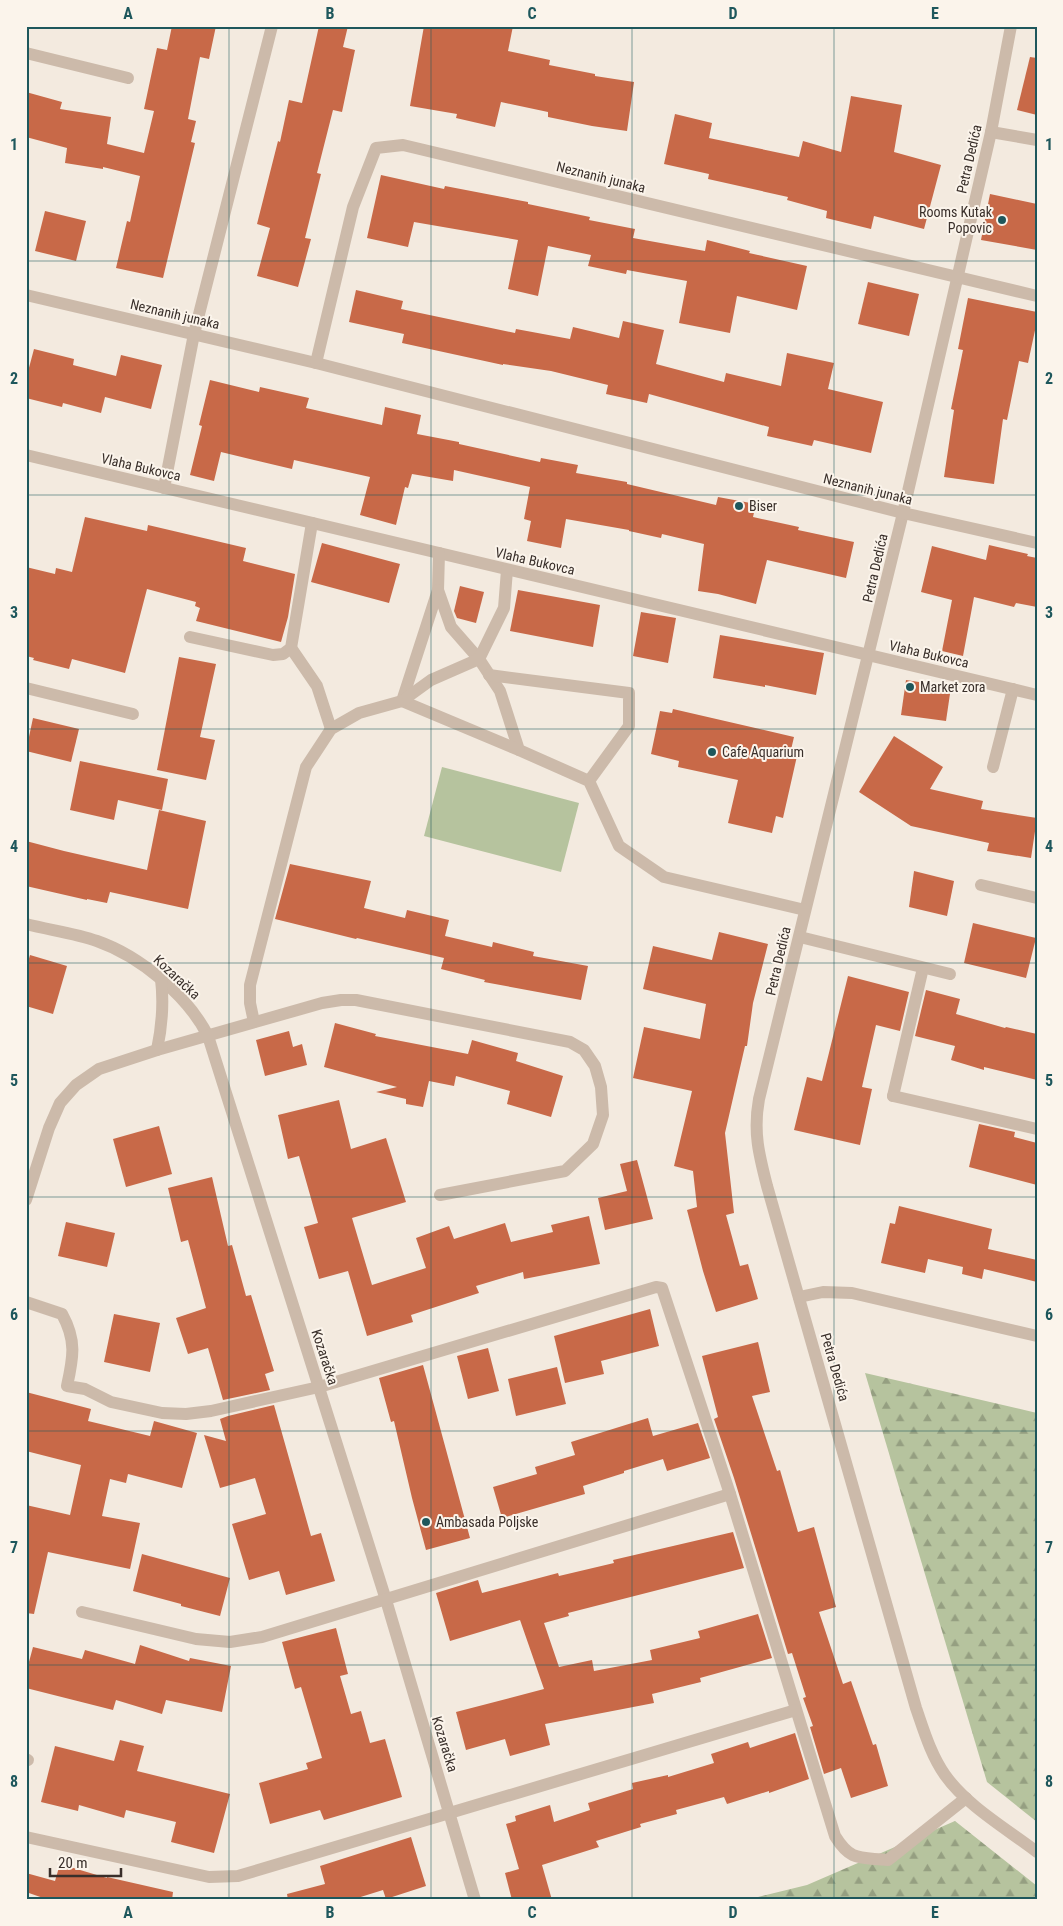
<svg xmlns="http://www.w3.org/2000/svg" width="1063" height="1926" font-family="'Roboto Condensed',sans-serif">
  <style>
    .forest { fill: url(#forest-firs) }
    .pitch { fill: #b6c39e }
    .building { fill: #c86948 }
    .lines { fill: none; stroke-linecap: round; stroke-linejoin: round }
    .service { stroke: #ccbaaa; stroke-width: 12 }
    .minor { stroke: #ccbaaa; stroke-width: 12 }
    .grid { fill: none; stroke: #1e575c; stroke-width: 1; stroke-opacity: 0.55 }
    .poi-dot { fill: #1e575c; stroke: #fbf4eb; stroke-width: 2 }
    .labels { text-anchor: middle; stroke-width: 4; stroke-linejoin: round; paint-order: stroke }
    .street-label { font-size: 14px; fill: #392f2a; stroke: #fbf4eb }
    .poi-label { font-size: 14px; fill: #392f2a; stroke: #fbf4eb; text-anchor: start }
    .neatline { fill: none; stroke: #1e575c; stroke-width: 2 }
    .grid-label { font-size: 16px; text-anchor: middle; font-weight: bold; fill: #1e575c }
  </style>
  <defs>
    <pattern id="forest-firs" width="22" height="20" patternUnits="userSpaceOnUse" patternTransform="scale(1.25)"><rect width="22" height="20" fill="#b6c39e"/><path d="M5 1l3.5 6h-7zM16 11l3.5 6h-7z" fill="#959f81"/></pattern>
  </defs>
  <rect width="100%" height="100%" fill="#f3eadf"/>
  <g class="forest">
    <path d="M865,1373l172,40v409l-50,-40z"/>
    <path d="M955,1821l82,65v14h-291l61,-15z"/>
  </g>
  <path class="pitch" d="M442,767l137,36 -18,69 -137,-36z"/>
  <g class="building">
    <path d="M172,26h44l-7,33 -9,-2 -12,62 8,2 -5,21 4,1 -32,135 -47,-10 11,-47 3,1 10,-46 -37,-9v2l-38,-6 2,-15 -41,-11v-45l36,10 -2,7 51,8 -4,27 37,9 10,-42 -10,-2 13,-61 10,2z"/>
    <path d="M319,26h29l-5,21 12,3 -13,62 -9,-2 -16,63 4,1 -16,64 6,1 -13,48 -41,-11 13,-48 -13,-4 21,-83 2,1 9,-42 13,3z"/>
    <path d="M424,26h89l-5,25 42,9 -1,5 46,9v2l39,6 -7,49 -35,-5 -44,-9v-5l-47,-10 -6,25 -39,-9 1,-4 -47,-8z"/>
    <path d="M1030,57l7,1v57l-20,-5z"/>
    <path d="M851,96l51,9 -8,47 47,13 -17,64 -50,-13 -3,13 -45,-11 1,-7 -40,-11 1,-3 -80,-18 1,-5 -45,-10 11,-50 37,9 -3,15 90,19 4,-16 38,11z"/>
    <path d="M381,175l63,14 1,-3 83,16v2l62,13 -1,3 46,9 -2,9 72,13 2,-11 43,11 -1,2 58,13 -10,44 -60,-14 -7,37 -51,-10 8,-42 -60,-11 -1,4 -38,-8 3,-11 -43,-9 -10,50 -30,-7 10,-49 -104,-18 -6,25 -41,-9z"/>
    <path d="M990,194l47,10v46l-56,-10z"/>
    <path d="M45,211l41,10 -10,40 -41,-10z"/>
    <path d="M868,282l51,12 -10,42 -51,-12z"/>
    <path d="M356,290l47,11 -2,8 114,24 1,-4 54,10 3,-12 46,11 4,-17 41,9 -8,34 68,18 2,-9 55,13 6,-33 47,10 -6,26 55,13 -12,51 -57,-13 -2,6 -45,-10 2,-9 -120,-33 -2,9 -41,-9 2,-9 -57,-14 -48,-7v1l-101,-22 2,-9 -55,-12z"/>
    <path d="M968,298l69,14v9l-9,42 -9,-2 -12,59 -4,-1 -9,65 -50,-7 10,-67 -3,-1 12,-59 -5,-1z"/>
    <path d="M34,349l40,10 -1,6 43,11 5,-21 41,10 -11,44 -46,-12 -4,16 -38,-10 -1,4 -36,-9v-19z"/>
    <path d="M210,380l49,12 1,-5 49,11 -3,10 76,17 3,-18 36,8 -4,19 42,8v2l81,18 1,-4 37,7 -2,8 51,9v2l89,21 2,-8 38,7 -3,13 46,10 -1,3 56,12 -8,36 -79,-18 -11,44 -38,-10 -20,-3 6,-47 -42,-10 -1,4 -32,-7v-1l-63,-11 -5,29 -34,-7 4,-20 -7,-2 6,-32 -76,-17 -1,11 -41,-7 -4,14 -3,-1 -9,38 -36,-10 10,-38 -76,-17 -2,9 -71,-17 -7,29 -24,-6 12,-49 -3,-1z"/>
    <path d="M85,517l62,14 1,-6 98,23 -3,13 52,13 -7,43 -7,25 -85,-21 4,-13 -5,-2 1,-4 -49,-13 -22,84 -53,-14 -3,10 -36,-9 1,-2 -8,-2v-89l29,7 1,-6 16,4z"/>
    <path d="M322,543l78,21 -11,39 -78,-21z"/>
    <path d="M989,545l39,9 -1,2 10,2v49l-21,-4 -2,4 -40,-10 -11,59 -21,-5 10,-51 -31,-8 11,-46 54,14z"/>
    <path d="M460,586l24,6 -8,31 -19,-5 -3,-7z"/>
    <path d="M518,590l82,15 -7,42 -83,-16z"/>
    <path d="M641,612l35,6 -8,45 -35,-7z"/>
    <path d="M720,635l104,18 -8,42 -51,-10v2l-52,-9z"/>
    <path d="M179,657l37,7 -16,73 15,3 -9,40 -49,-10z"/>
    <path d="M906,680l45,7 -5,34 -45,-6z"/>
    <path d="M673,709l121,28 -4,17 7,2 -14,62 -7,-2 -4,17 -44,-10 10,-43 -60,-13 1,-6 -28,-7 9,-43 12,2z"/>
    <path d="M33,718l46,11 -8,33 -45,-11z"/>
    <path d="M894,736l49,31 -13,22 53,12 -2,8 56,9 -6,40 -44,-7 2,-8 -78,-17 -52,-34z"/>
    <path d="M80,761l88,18 -6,31 -44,-10 -4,20 -44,-10z"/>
    <path d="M159,810l47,11 -18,88 -78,-17 -3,11 -20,-4v1l-61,-14v-45l38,10 83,19z"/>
    <path d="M290,864l81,17 -7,27 41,10 2,-8 42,10 -4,16 47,11 1,-5 41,10 -1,4 55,10 -7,34 -97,-18 1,-2 -44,-11 3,-11 -87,-20 -1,1 -81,-20z"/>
    <path d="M914,871l40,10 -7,35 -38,-9z"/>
    <path d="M973,923l63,15 -10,40 -62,-15z"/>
    <path d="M719,932l49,12 -15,59 -6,43h-2l-20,87 9,80 -8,2 14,51 8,-2 10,35 -42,13 -13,-41 -16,-61 10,-3 -4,-36 -19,-5 18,-75 -59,-13 11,-51 56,12 6,-35 -63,-15 10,-43 59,14z"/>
    <path d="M30,955l37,11 -14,48 -27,-8v-37z"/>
    <path d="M848,976l61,16 -9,39 -24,-6 -14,62 10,2 -12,56 -66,-15 13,-53 15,4z"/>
    <path d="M926,990l34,9 -4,15 49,14 1,-1 31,7v46l-53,-13v3l-33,-10 4,-14 -40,-10z"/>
    <path d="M335,1023l41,11 -1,2 93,18 4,-14 46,13 -2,8 47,15 -12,41 -44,-13 3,-13 -54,-15 -2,10 -25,-5 -6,26 -17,-3v-5l-30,-7 21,-5 -73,-20z"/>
    <path d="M289,1031l4,16 9,-3 5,21 -42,11 -9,-36z"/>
    <path d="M339,1100l12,49 35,-11 20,64 -54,16 20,67 54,-17 -10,-30 33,-12 5,13 51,-16 6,19 42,-10 -2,-7 38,-9 11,48 -76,15 -1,-7 -47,14 3,7 -68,22 2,7 -46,14 -19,-65 -29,8 -15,-52 14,-4 -19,-67 -11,3 -10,-44z"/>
    <path d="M979,1124l36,8 -1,5 23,6v42l-68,-18z"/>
    <path d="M159,1126l13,48 -46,13 -13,-48z"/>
    <path d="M637,1160l16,59 -48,11 -7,-32 29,-7 -7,-27z"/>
    <path d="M212,1177l16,69 4,-1 14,51 5,-1 23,76 -9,3 5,16 -47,10 -15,-52 -20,6 -12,-36 30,-10 -18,-68 -7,2 -13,-54z"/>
    <path d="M899,1206l93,23 -4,20 49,11v22l-53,-13 -2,10 -20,-5 1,-7 -35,-8 -3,14 -44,-10 9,-40 5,1z"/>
    <path d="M66,1222l49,11 -8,34 -49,-11z"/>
    <path d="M650,1309l9,37 -58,15 3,13 -39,9 -11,-47z"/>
    <path d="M114,1314l46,9 -10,49 -46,-10z"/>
    <path d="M758,1342l12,50 -18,4 25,75 3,-1 18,62 16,-5 22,80 -17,5 24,72 8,-3 22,64 3,-1 12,42 -37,12 -10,-30 -17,6 -14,-47 3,-1 -10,-28 3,-1 -14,-44 -4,1 -54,-176 -20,-59 4,-2 -16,-61z"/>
    <path d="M488,1348l11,43 -31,8 -11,-43z"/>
    <path d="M423,1365l47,173 -44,12 -14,-52 -18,-77 -3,1 -12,-44z"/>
    <path d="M557,1367l9,37 -50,12 -8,-37z"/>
    <path d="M26,1392l65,17 -3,12 62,15 4,-15 43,12 -15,55 -54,-14 -2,9 -16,-4 -8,37 38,7 -10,46 -82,-17 -14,62 -8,-1v-108l44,10 11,-50 -55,-14z"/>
    <path d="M274,1405l37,131 10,-3 14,48 -49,14 -7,-24 -30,9 -17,-56 34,-10 -11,-36 -35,10 -16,-53 22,6 -6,-22 8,-3z"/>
    <path d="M648,1418l5,18 45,-13 12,35 -43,13 -4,-12 -39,12v2l-41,13 2,8 -83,24 -9,-31 44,-13 -2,-7 40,-12 -4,-13z"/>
    <path d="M733,1532l11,36 -176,45 1,3 -25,7 15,44 33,-7 2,11 58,-11 -2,-10 50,-12 -2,-7 60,-17 14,44 -72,20 1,4 -49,12 2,9 -109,21 5,21 -40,11 -5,-17 -39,11 -10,-38 88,-23 -24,-69 -70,21 -14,-48 42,-13 4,13 76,-20 1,3 55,-13 -1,-3z"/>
    <path d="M142,1554l88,24 -10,38 -39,-10v-2l-48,-13z"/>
    <path d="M336,1628l12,46 -8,2 11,38 10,-3 9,32 15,-4 17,58 -78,23 -4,-10 -50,14 -11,-41 49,-14 -2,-6 16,-5 -21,-71 -6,2 -13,-47z"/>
    <path d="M140,1645l49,16 1,-3 41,8 -9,46 -56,-12 -4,14 -46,-14 -3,10 -87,-22v-15l7,-26 49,12 3,-9 50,14z"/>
    <path d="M795,1733l14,46 -40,14v-2l-42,13 -3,-7 -48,13 1,4 -37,10 1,3 -45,14 3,6 -57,18 10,35h-40l-7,-27 14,-4 -13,-45 10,-3 -1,-5 35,-11 4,17 36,-12 -2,-7 45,-14 -1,-6 36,-8v2l46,-14 -3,-9 37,-12 2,6z"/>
    <path d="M120,1740l24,6 -7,25 93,23 -16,59 -43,-11 5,-20 -50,-12 -2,8 -45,-13 -1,6 -37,-9 14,-56 59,15z"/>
    <path d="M411,1837l15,49 -40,13 -3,-9 -32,10h-63l-1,-6 38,-10 -5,-18z"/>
    <path d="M60,1864l47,14v-1l66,15 -1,8h-123l-23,-8v-19l29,8z"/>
  </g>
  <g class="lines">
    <g class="service">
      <path d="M991,132l46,8"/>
      <path d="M993,767l20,-78"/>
      <path d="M893,1096l30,-128"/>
      <path d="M26,1759l2,1"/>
    </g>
    <g class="minor">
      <path d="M1011,26l-20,106 -88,381 -144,586c-6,33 0,56 8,87l149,522c8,23 15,47 29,67 22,31 62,54 92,77"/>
      <path d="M26,53l102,25"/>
      <path d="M26,295l290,68 587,150 134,30"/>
      <path d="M316,363l37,-156 23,-59 27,-3 634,151"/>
      <path d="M26,455l1011,240"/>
      <path d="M164,488l30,-154 78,-308"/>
      <path d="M439,553l-1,37 13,37 28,32 21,32 19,59 70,31 30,65 45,31 141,33"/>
      <path d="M438,590l-36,111 117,49"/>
      <path d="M190,637l83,18 10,-1 8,-6 21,-125"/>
      <path d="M291,648l26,38 14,43"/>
      <path d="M489,675l140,18v33l-40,55"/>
      <path d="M26,688l107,26"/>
      <path d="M981,885l56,13"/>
      <path d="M26,924c23,6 49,9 71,17 43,15 91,55 111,95l178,564 89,300"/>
      <path d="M800,937l150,37"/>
      <path d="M254,1022l-4,-19v-18l56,-218 25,-38 28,-16 43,-12 29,-21 48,-21 25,-51 3,-38"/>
      <path d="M157,1050c5,-24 7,-46 4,-71"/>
      <path d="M893,1096l144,33"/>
      <path d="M26,1200l23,-72 11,-25 16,-18 23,-16 58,-19 165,-47 19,-3h15l214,42 14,8 11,16 6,21 2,28 -10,29 -28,27 -125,24"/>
      <path d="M799,1297l24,-5 29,1 185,43"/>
      <path d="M26,1302l36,12c15,27 11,44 5,72l18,3 26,13 51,11 24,1 25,-3 108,-24 337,-100 6,1 68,206 105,342c16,26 25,21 53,24l78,-62"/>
      <path d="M82,1612l114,27 34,3 32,-5 468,-143"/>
      <path d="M26,1837l183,40 29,-1 558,-166"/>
    </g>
  </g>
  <path class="grid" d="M229,26v1874M431,26v1874M632,26v1874M834,26v1874M26,261h1011M26,495h1011M26,729h1011M26,963h1011M26,1197h1011M26,1431h1011M26,1665h1011"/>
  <g class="poi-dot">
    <circle cx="1002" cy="220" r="5"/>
    <circle cx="739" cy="506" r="5"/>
    <circle cx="910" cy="687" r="5"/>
    <circle cx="712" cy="752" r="5"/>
    <circle cx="426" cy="1522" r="5"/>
  </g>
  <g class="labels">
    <g class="street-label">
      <text transform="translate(969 159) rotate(-77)" y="5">Petra Dedića</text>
      <text transform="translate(601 177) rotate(14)" y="5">Neznanih junaka</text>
      <text transform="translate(175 314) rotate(13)" y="5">Neznanih junaka</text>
      <text transform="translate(141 467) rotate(13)" y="5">Vlaha Bukovca</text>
      <text transform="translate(868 489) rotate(14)" y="5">Neznanih junaka</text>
      <text transform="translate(535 561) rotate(13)" y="5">Vlaha Bukovca</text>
      <text transform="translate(875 568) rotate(-77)" y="5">Petra Dedića</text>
      <text transform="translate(929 654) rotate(13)" y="5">Vlaha Bukovca</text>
      <text transform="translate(778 961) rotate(-77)" y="5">Petra Dedića</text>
      <text transform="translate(177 977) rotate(43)" y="5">Kozaračka</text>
      <text transform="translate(325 1357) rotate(72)" y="5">Kozaračka</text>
      <text transform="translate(835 1367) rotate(74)" y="5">Petra Dedića</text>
      <text transform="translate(445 1744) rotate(73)" y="5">Kozaračka</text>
    </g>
    <g class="poi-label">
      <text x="992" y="217" text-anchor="end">Rooms Kutak<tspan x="992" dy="16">Popovic</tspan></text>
      <text x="749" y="511">Biser</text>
      <text x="920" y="692">Market zora</text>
      <text x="722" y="757">Cafe Aquarium</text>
      <text x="436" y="1527">Ambasada Poljske</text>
    </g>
  </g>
  <rect width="1063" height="1926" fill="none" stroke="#fbf4eb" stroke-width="55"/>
  <path d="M50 1868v8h71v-8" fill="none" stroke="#392f2a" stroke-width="2.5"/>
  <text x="58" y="1868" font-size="15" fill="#392f2a" stroke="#fbf4eb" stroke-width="4" paint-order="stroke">20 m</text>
  <rect x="28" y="28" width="1008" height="1870" class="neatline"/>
  <g class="grid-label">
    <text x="128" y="19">A</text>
    <text x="330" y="19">B</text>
    <text x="532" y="19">C</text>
    <text x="733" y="19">D</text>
    <text x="935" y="19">E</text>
    <text x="14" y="150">1</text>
    <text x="1049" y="150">1</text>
    <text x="14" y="384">2</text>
    <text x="1049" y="384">2</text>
    <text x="14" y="618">3</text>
    <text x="1049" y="618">3</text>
    <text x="14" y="852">4</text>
    <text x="1049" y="852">4</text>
    <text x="14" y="1086">5</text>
    <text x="1049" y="1086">5</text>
    <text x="14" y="1320">6</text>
    <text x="1049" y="1320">6</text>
    <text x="14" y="1553">7</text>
    <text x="1049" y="1553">7</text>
    <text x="14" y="1787">8</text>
    <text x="1049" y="1787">8</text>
    <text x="128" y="1918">A</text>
    <text x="330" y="1918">B</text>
    <text x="532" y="1918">C</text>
    <text x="733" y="1918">D</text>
    <text x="935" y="1918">E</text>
  </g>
</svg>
